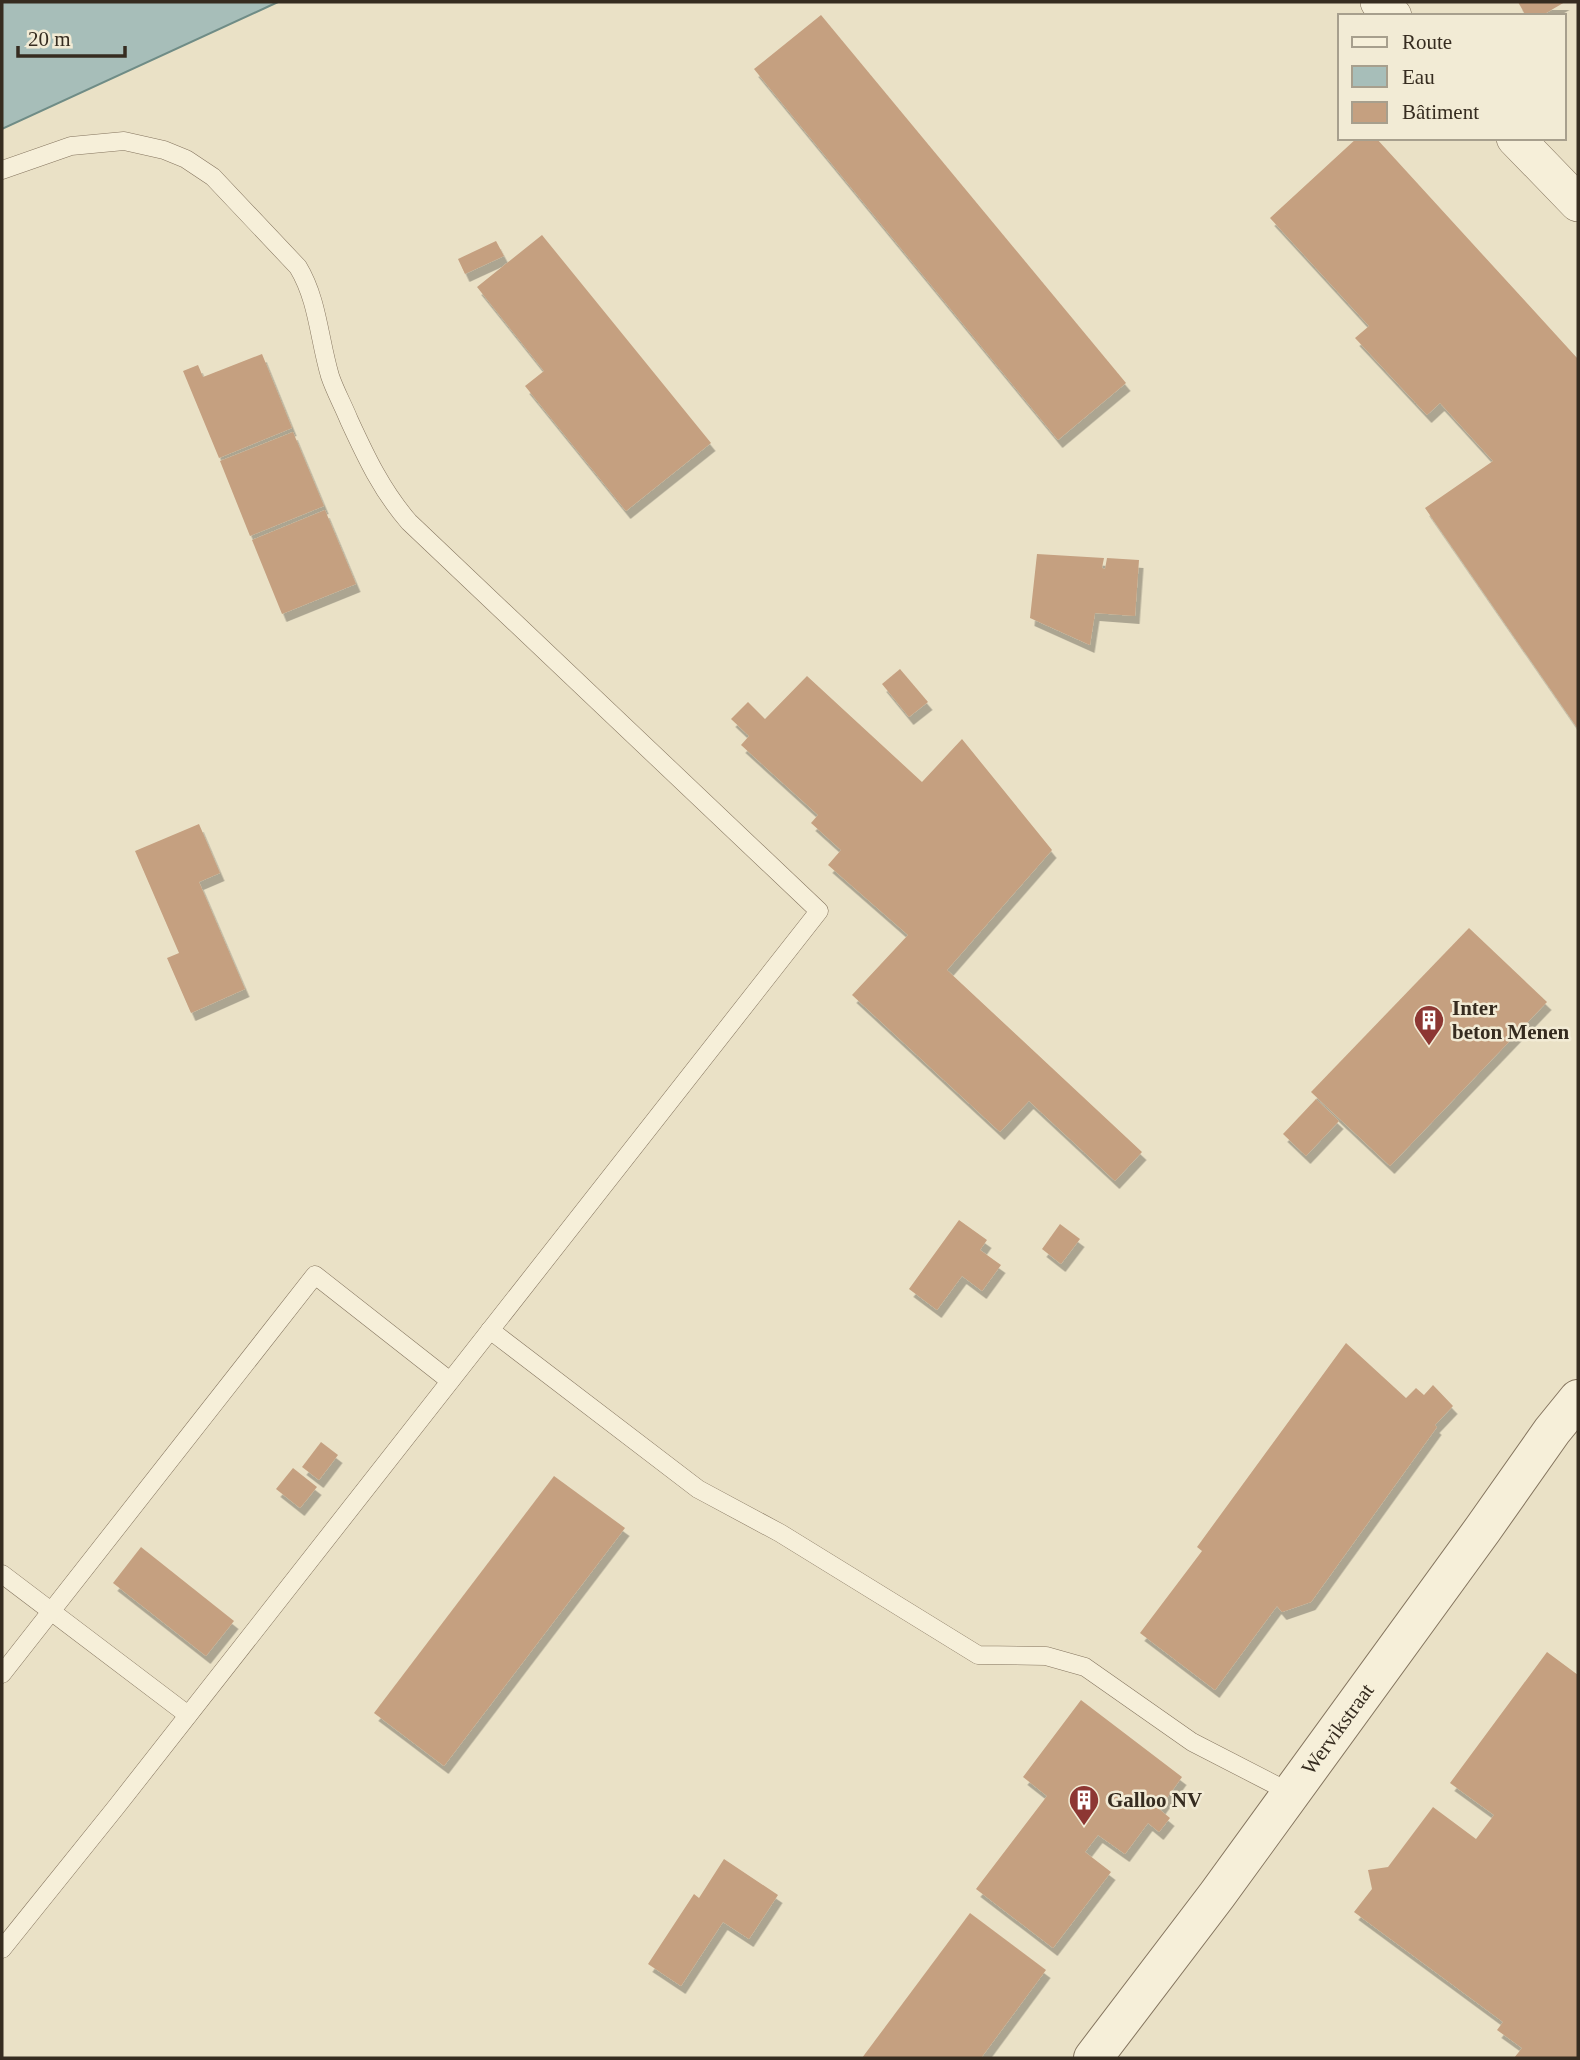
<svg xmlns="http://www.w3.org/2000/svg" width="1580" height="2060" font-family="Georgia,serif">
  <style>
    .water { fill: #a7beb9; stroke: #6f8c86; stroke-width: 2 }
    .building { fill: #c5a080; filter: url(#shadow) }
    .lines { fill: none; stroke-linecap: round; stroke-linejoin: round }
    .service-casing { stroke: #84745e; stroke-width: 19 }
    .minor-casing { stroke: #84745e; stroke-width: 38 }
    .tertiary-casing { stroke: #84745e; stroke-width: 40 }
    .service { stroke: #f6efd9; stroke-width: 18 }
    .minor { stroke: #f6efd9; stroke-width: 37 }
    .tertiary { stroke: #f6efd9; stroke-width: 38 }
    .labels { text-anchor: middle; stroke-width: 5; stroke-linejoin: round; paint-order: stroke }
    .poi-label { font-size: 21px; font-weight: bold; fill: #362c20; stroke: #f2ebd5; text-anchor: start }
    .street-label { font-size: 21px; fill: #362c20; stroke: #f2ebd5 }
  </style>
  <defs>
    <filter id="shadow"><feDropShadow dx="4.5" dy="8" stdDeviation="0" flood-color="#0004"/></filter>
  </defs>
  <rect width="100%" height="100%" fill="#eae1c6"/>
  <path class="water" d="M2,2h276l-276,127z"/>
  <g class="building">
    <path d="M1518,2h47l-24,14h-15z"/>
    <path d="M821,15l305,368 -68,57 -304,-371z"/>
    <path d="M1357,138h19l202,221v370l-153,-221 68,-47 -53,-58 -13,12 -72,-77 14,-12 -99,-108z"/>
    <path d="M542,235l169,208 -85,68 -101,-125 19,-15 -67,-84z"/>
    <path d="M496,241l8,15 -39,18 -7,-15z"/>
    <path d="M262,354l30,74 -73,30 -36,-87 15,-6 5,12z"/>
    <path d="M293,432l31,74 -74,30 -30,-75z"/>
    <path d="M325,510l31,74 -74,30 -30,-74z"/>
    <path d="M1037,554l67,4 -2,10 3,1 2,-11 32,2 -4,56 -40,-3 -5,32 -60,-27z"/>
    <path d="M900,669l28,33 -19,15 -27,-33z"/>
    <path d="M807,676l115,106 40,-43 90,111 -105,120 195,182 -27,29 -86,-80 -29,31 -148,-137 56,-60 -80,-70 13,-15 -30,-27 7,-8 -77,-70 8,-9 -18,-17 17,-17 17,17z"/>
    <path d="M199,824l21,49 -21,9 46,107 -54,24 -24,-55 12,-5 -44,-102z"/>
    <path d="M1469,928l78,74 -157,164 -79,-74z"/>
    <path d="M1316,1099l23,22 -33,35 -23,-22z"/>
    <path d="M959,1220l28,20 -7,10 21,15 -19,26 -20,-15 -25,34 -28,-21z"/>
    <path d="M1060,1224l20,15 -19,25 -19,-15z"/>
    <path d="M1346,1343l60,55 10,-10 8,7 9,-10 20,21 -18,19 2,2 -126,175 -29,10 -5,-6 -62,84 -75,-57 62,-82 -5,-4z"/>
    <path d="M321,1442l17,13 -19,25 -17,-13z"/>
    <path d="M293,1468l24,19 -17,21 -24,-19z"/>
    <path d="M554,1476l71,52 -181,238 -70,-53z"/>
    <path d="M141,1547l93,74 -28,35 -93,-73z"/>
    <path d="M1547,1652l31,23v383h-64l8,-10 -25,-18 6,-8 -149,-110 18,-23 -4,-19 20,-3 45,-60 43,32 18,-24 -44,-32z"/>
    <path d="M1081,1700l101,77 -23,32 11,9 -11,14 -11,-9 -23,31 -27,-19 -13,17 26,20 -58,76 -77,-59 71,-93 -24,-19z"/>
    <path d="M724,1859l54,36 -29,44 -26,-17 -42,64 -33,-22 46,-70 5,4z"/>
    <path d="M970,1913l76,57 -65,88h-119z"/>
  </g>
  <g class="lines">
    <g class="service-casing">
      <g id="service">
        <path d="M2,170l69,-24 53,-5 40,9 22,9 27,18 85,90c20,33 21,72 32,109 5,15 13,29 19,44 17,37 33,71 60,102l410,389 -702,895 -115,143"/>
        <path d="M490,1330l208,159 82,44 198,122 68,1 39,11 107,75 99,51"/>
        <path d="M2,1574l186,141"/>
        <path d="M2,1674l313,-399 135,106"/>
      </g>
    </g>
    <g class="minor-casing">
      <g id="minor">
        <path d="M1379,2l14,14"/>
        <path d="M1515,138l63,65"/>
      </g>
    </g>
    <g class="tertiary-casing">
      <g id="tertiary">
        <path id="s1" d="M1093,2058l124,-163 266,-366 69,-98 26,-32"/>
      </g>
    </g>
    <use href="#service" class="service"/>
    <use href="#minor" class="minor"/>
    <use href="#tertiary" class="tertiary"/>
  </g>
  <defs>
    <g id="building-pin" transform="scale(1.575)"><path d="M0 17L-7.5 6A9.5 9.5 0 1 1 7.5 6Z" fill="#8d3733" stroke="#f2ebd5"/><path d="M-4-6H4V6H1V3H-1V6H-4ZM-2.5-4.3h1.7v1.8h-1.7ZM.8-4.3h1.7v1.8H.8ZM-2.5-1h1.7V.8h-1.7ZM.8-1h1.7V.8H.8Z" fill="#fff"/></g>
  </defs>
  <g fill-rule="evenodd">
    <use href="#building-pin" x="1429" y="1020"/>
    <use href="#building-pin" x="1084" y="1800"/>
  </g>
  <g class="labels">
    <g class="poi-label">
      <text x="1452" y="1015">Inter<tspan x="1452" dy="24">beton Menen</tspan></text>
      <text x="1107" y="1807">Galloo NV</text>
    </g>
    <g class="street-label">
      <text dy="7" stroke="none"><textPath href="#s1" startOffset="410">Wervikstraat</textPath></text>
    </g>
  </g>
  <rect width="1580" height="2060" fill="none" stroke="#362c20" stroke-width="7"/>
  <rect x="1338" y="14" width="228" height="126" fill="#f2ebd5" stroke="#a79f8d" stroke-width="2"/>
  <rect x="1352" y="37" width="35" height="10" fill="#f6efd9" stroke="#a79f8d" stroke-width="2"/>
  <text x="1402" y="49" font-size="21" fill="#362c20">Route</text>
  <rect x="1352" y="66" width="35" height="21" fill="#a7beb9" stroke="#a79f8d" stroke-width="2"/>
  <text x="1402" y="84" font-size="21" fill="#362c20">Eau</text>
  <rect x="1352" y="102" width="35" height="21" fill="#c5a080" stroke="#a79f8d" stroke-width="2"/>
  <text x="1402" y="119" font-size="21" fill="#362c20">Bâtiment</text>
  <path d="M18 46v10h107v-10" fill="none" stroke="#362c20" stroke-width="3.5"/>
  <text x="28" y="46" font-size="21" fill="#362c20" stroke="#f2ebd5" stroke-width="5" paint-order="stroke">20 m</text>
</svg>
